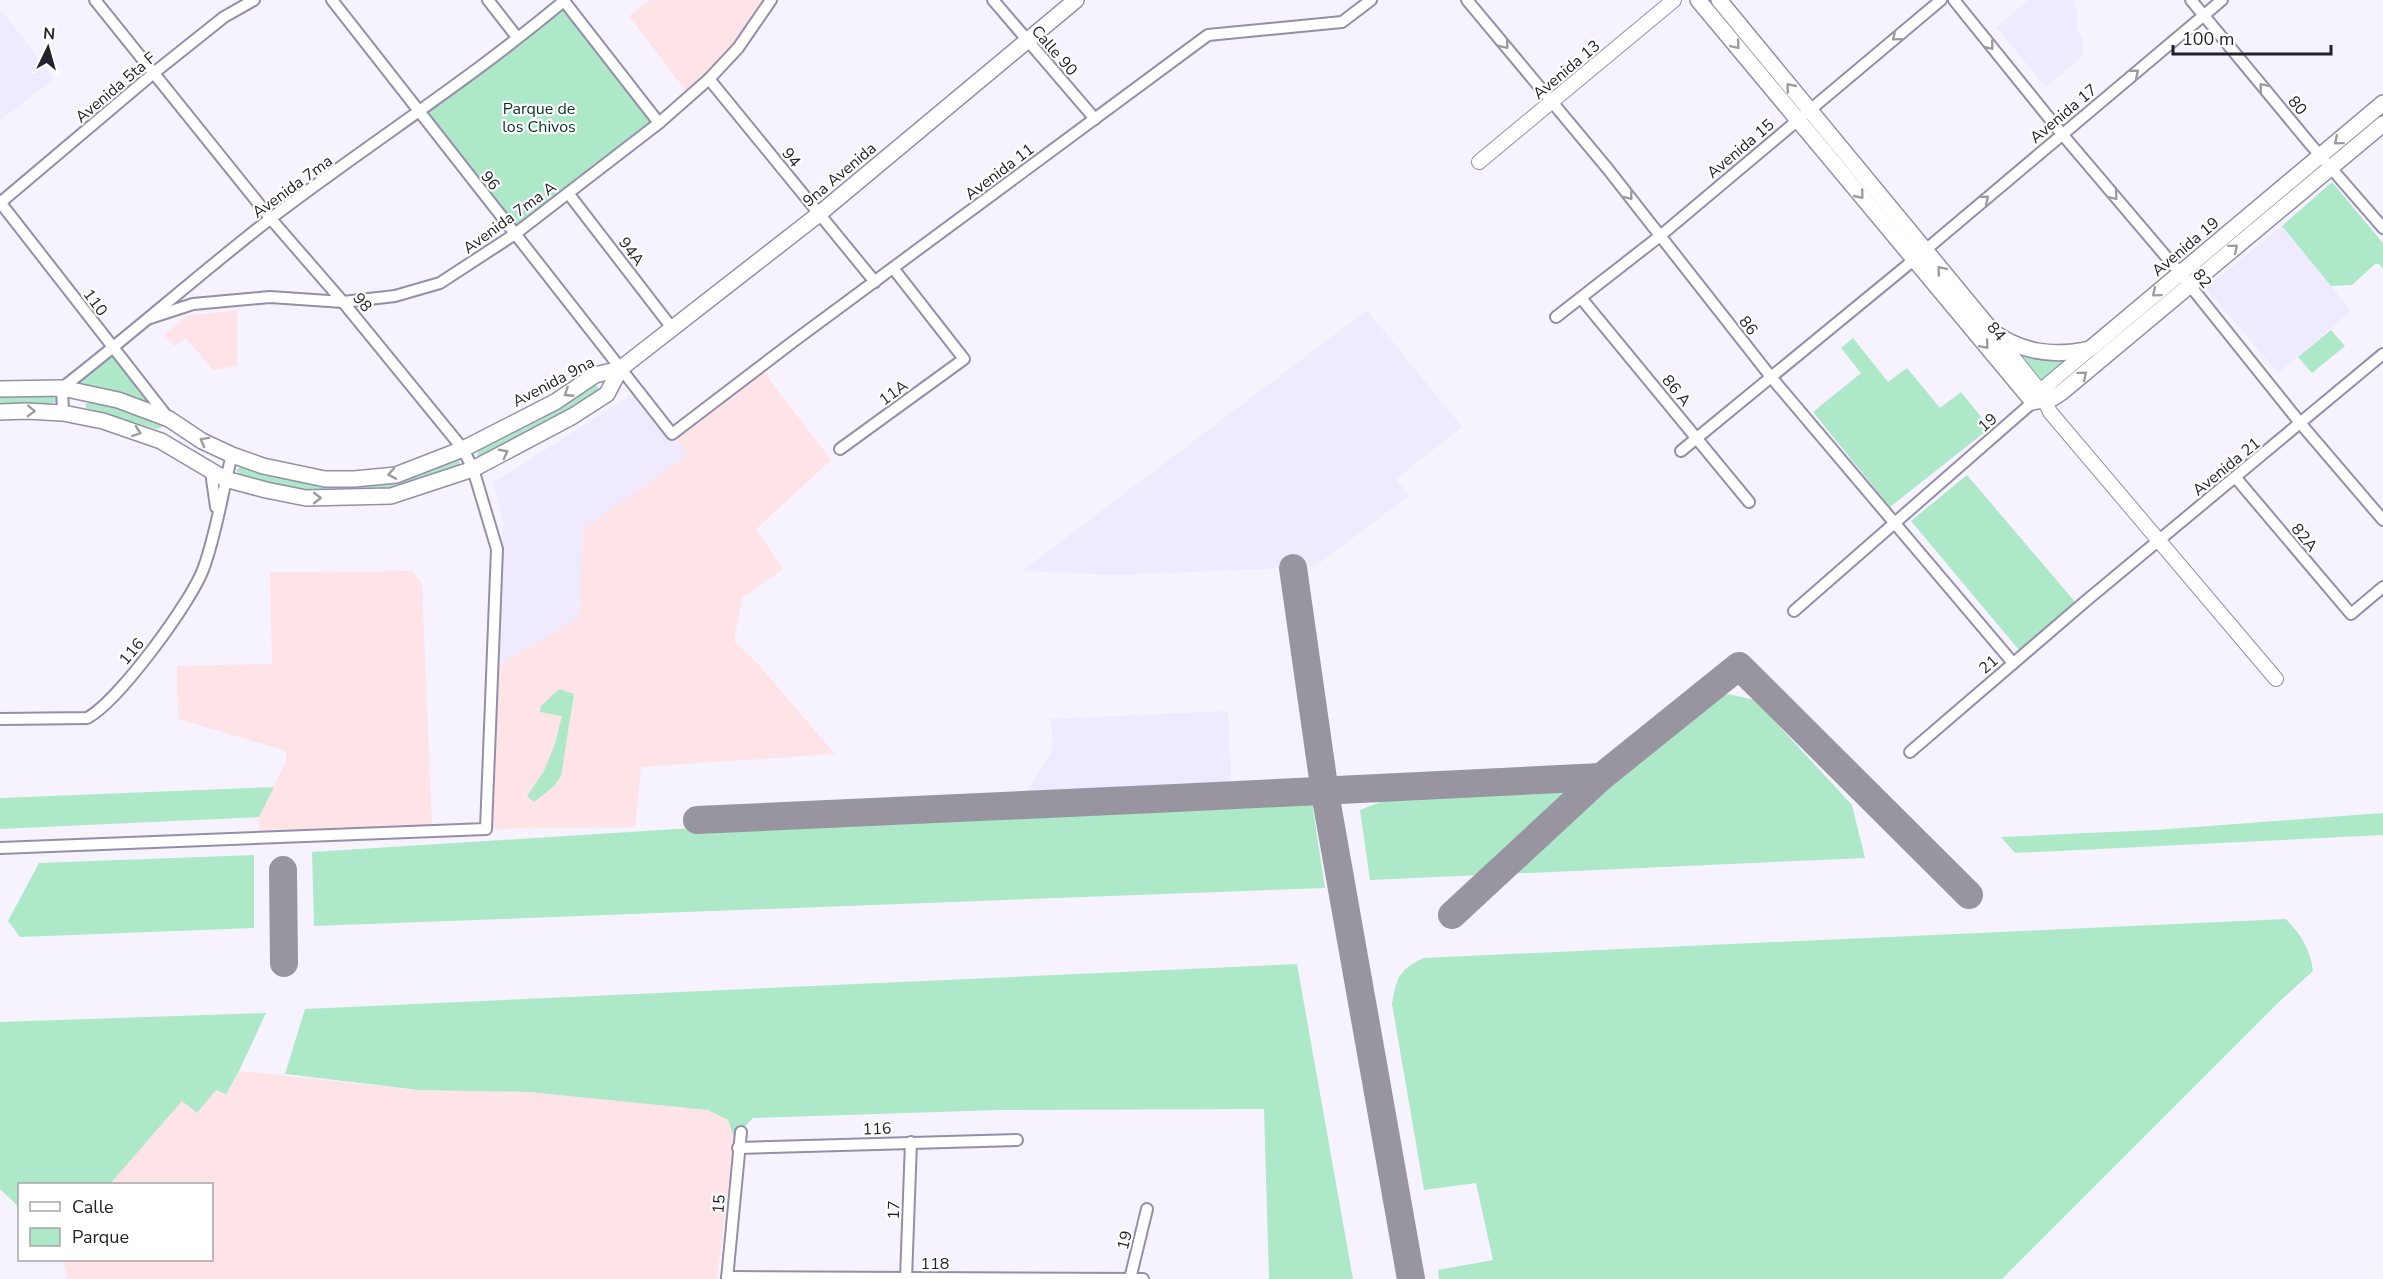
<svg xmlns="http://www.w3.org/2000/svg" width="2383" height="1279" font-family="'Nunito Sans',sans-serif">
  <style>
    .industrial { fill: #fee3e7 }
    .built { fill: #efeaff }
    .green { fill: #ade8c9 }
    .lines { fill: none; stroke-linecap: round; stroke-linejoin: round }
    .taxiway { stroke: #9895a0; stroke-width: 28 }
    .minor-casing { stroke: #958ea8; stroke-width: 14 }
    .tertiary-casing { stroke: #958ea8; stroke-width: 16 }
    .secondary-casing { stroke: #958ea8; stroke-width: 18 }
    .minor { stroke: #fff; stroke-width: 10 }
    .tertiary { stroke: #fff; stroke-width: 14 }
    .secondary { stroke: #fff; stroke-width: 15 }
    .oneway { stroke: #9c9ba0 }
    .labels { text-anchor: middle; stroke-width: 4.5; stroke-linejoin: round; paint-order: stroke }
    .street-label { font-size: 16px; fill: #24212b; stroke: #fff }
    .park-label { font-size: 16px; fill: #033220; stroke: #fff }
  </style>
  <rect width="100%" height="100%" fill="#f6f3fe"/>
  <g class="industrial">
    <path d="M650,0h121l-5,10 -77,85 -60,-79z"/>
    <path d="M237,310v56l-24,4 -27,-32 -11,8 -11,-11 23,-19z"/>
    <path d="M760,367l71,93 -75,69 27,40 -41,29 -8,43 24,23 77,90 -194,13 -6,60 -149,2 7,-161 86,-50 4,-89 104,-74 -15,-21z"/>
    <path d="M412,571l10,13 10,243 -173,6v-16l27,-56v-10l-108,-32 -1,-53 95,-2 -2,-92z"/>
    <path d="M239,1071l180,19 110,2 179,18 20,10 6,18 -17,141h-650l-4,-19h149v-76h-102l72,-83 15,12 19,-23 10,4z"/>
  </g>
  <g class="built">
    <path d="M2029,0h46l-3,3 6,7 -1,17 5,12 1,17 -37,31 -50,-60z"/>
    <path d="M0,9l54,70 -54,41z"/>
    <path d="M2282,226l69,85 -73,62 -72,-85z"/>
    <path d="M1367,310l95,117 -66,52 13,17 -95,71 -198,8 -94,-4z"/>
    <path d="M638,391l49,64 -104,74 -4,89 -86,50 10,-144 -9,-42z"/>
    <path d="M1228,711l4,83 -213,10 34,-55 -2,-30z"/>
  </g>
  <g class="green">
    <path d="M564,1l95,122 -144,111 -96,-122z"/>
    <path d="M2332,182l51,61v26l-4,-5h-4l-23,21 -21,1 -49,-60z"/>
    <path d="M2331,330l14,16 -33,27 -14,-16z"/>
    <path d="M1853,338l35,44 19,-14 33,40 21,-16 29,36 -100,79 -77,-95 48,-39 -20,-25z"/>
    <path d="M2006,341l67,12 -33,38z"/>
    <path d="M113,348l56,71 -107,-31z"/>
    <path d="M594,384l6,5c-12,21 -96,57 -121,69l-2,-2 2,-8z"/>
    <path d="M48,395l8,3 1,4 -9,2h-48v-8z"/>
    <path d="M93,401l67,20 2,6 -5,2 -71,-21 -1,-4z"/>
    <path d="M455,459l4,1 2,8 -56,18 -22,4 -76,2 -67,-17 -4,-5 6,-4 157,14z"/>
    <path d="M1967,475l109,128 -57,47 -108,-129z"/>
    <path d="M559,689l15,5 -13,82 -7,10 -20,16 -7,-6 17,-25 10,-24 8,-31 -22,-4 1,-6z"/>
    <path d="M1728,694l27,6 97,105 13,53 -495,22 -10,-70 33,-13 224,-16 97,-83z"/>
    <path d="M274,787l-15,30 -259,12v-31z"/>
    <path d="M1312,802l13,86 -1011,38 -2,-74 573,-36z"/>
    <path d="M2383,813v22l-368,18 -14,-16 155,-7z"/>
    <path d="M254,855v73l-234,9 -12,-16 31,-58z"/>
    <path d="M2286,919c15,16 24,29 27,52l-33,30 -278,278h-563l-1,-9 55,-10 -17,-77 -52,7 -32,-186c5,-27 6,-33 31,-46z"/>
    <path d="M1297,964l56,315h-84l-5,-170 -265,1 -246,8 -19,20 -6,-18 -20,-10 -179,-18 -110,-2 -134,-16 20,-65z"/>
    <path d="M266,1013l-27,58 -13,23 -10,-4 -19,23 -15,-12 -72,83h-90l-1,23 -19,-18v-167z"/>
  </g>
  <g class="lines">
    <g class="taxiway">
      <path d="M1293,568l32,225 86,486"/>
      <path d="M697,820c301,-15 603,-26 904,-43"/>
      <path d="M283,870l1,93"/>
      <path d="M1452,915l149,-138 138,-111 230,229"/>
    </g>
    <g class="minor-casing">
      <g id="minor">
        <path d="M332,0l340,434 122,-93 414,-306 134,-13 29,-22"/>
        <path d="M488,0l29,37"/>
        <path d="M993,0l102,119"/>
        <path d="M1467,0l140,168 164,209 242,286"/>
        <path d="M1954,0l108,134 118,139 121,151 82,96"/>
        <path d="M2191,0l120,145 72,83"/>
        <path d="M564,1l95,122"/>
        <path d="M709,79l166,203"/>
        <path d="M568,193l104,135"/>
        <path d="M0,202l169,217"/>
        <path d="M0,203l155,-131 69,-55 30,-17"/>
        <path d="M1581,298l168,204"/>
        <path d="M1556,317l104,-81 281,-236"/>
        <path d="M150,318l43,-14 77,-7 73,5 52,-6 45,-13 75,-49 144,-111 50,-44 29,-31 33,-48"/>
        <path d="M63,413l-1,-25c71,-55 137,-114 208,-169 97,-74 201,-140 295,-219"/>
        <path d="M840,449l124,-90 -71,-91"/>
        <path d="M1681,451l223,-183 318,-268"/>
        <path d="M211,472l5,35"/>
        <path d="M2236,478l115,136 32,-27"/>
        <path d="M1794,611l239,-209"/>
        <path d="M0,719l87,-1c31,-16 106,-118 117,-151 13,-36 18,-75 28,-112"/>
        <path d="M1910,752l177,-152 296,-246"/>
        <path d="M0,848l486,-19 11,-280 -24,-80 -10,-20 -120,-147 -72,-83 -176,-219"/>
        <path d="M738,1148l279,-8"/>
        <path d="M727,1277l416,2"/>
        <path d="M727,1279l14,-147"/>
        <path d="M906,1279l5,-137"/>
        <path d="M1130,1279l17,-70"/>
      </g>
    </g>
    <g class="tertiary-casing">
      <g id="tertiary">
        <path d="M1479,162l195,-162"/>
        <path d="M1995,335l45,56 10,21 226,267"/>
        <path d="M2036,398l4,-7 50,-42"/>
      </g>
    </g>
    <g class="secondary-casing">
      <g id="secondary">
        <path d="M1698,0l335,402 20,-4 9,-6 321,-268"/>
        <path d="M1719,0l273,331c30,22 62,26 98,18l293,-246"/>
        <path d="M0,389l62,-1 56,12 51,19 33,22 30,14 31,11 62,13h29l42,-4 67,-26 92,-47 40,-27 25,-6"/>
        <path d="M0,412l26,-1 37,2 40,8 58,20 64,38 41,11 40,8 85,-2 82,-27 100,-53 34,-22 13,-25 199,-155 257,-214"/>
      </g>
    </g>
    <use href="#minor" class="minor"/>
    <use href="#tertiary" class="tertiary"/>
    <use href="#secondary" class="secondary"/>
  </g>
  <defs><path id="oneway-chevron" d="M-2-3.5L2.5 0L-2 3.5" fill="none" stroke-width="1.6" stroke-linecap="round" stroke-linejoin="round" transform="scale(1.5)"/></defs>
  <g class="oneway">
    <use href="#oneway-chevron" transform="translate(1896 37) rotate(140)"/>
    <use href="#oneway-chevron" transform="translate(1505 45) rotate(50)"/>
    <use href="#oneway-chevron" transform="translate(1736 45) rotate(50)"/>
    <use href="#oneway-chevron" transform="translate(1990 46) rotate(51)"/>
    <use href="#oneway-chevron" transform="translate(2135 73) rotate(-40)"/>
    <use href="#oneway-chevron" transform="translate(1790 87) rotate(-129)"/>
    <use href="#oneway-chevron" transform="translate(2263 87) rotate(-130)"/>
    <use href="#oneway-chevron" transform="translate(2338 141) rotate(140)"/>
    <use href="#oneway-chevron" transform="translate(1860 195) rotate(51)"/>
    <use href="#oneway-chevron" transform="translate(1629 196) rotate(52)"/>
    <use href="#oneway-chevron" transform="translate(2114 196) rotate(49)"/>
    <use href="#oneway-chevron" transform="translate(1985 199) rotate(-40)"/>
    <use href="#oneway-chevron" transform="translate(2234 248) rotate(-40)"/>
    <use href="#oneway-chevron" transform="translate(1941 270) rotate(-130)"/>
    <use href="#oneway-chevron" transform="translate(2156 293) rotate(140)"/>
    <use href="#oneway-chevron" transform="translate(1985 345) rotate(50)"/>
    <use href="#oneway-chevron" transform="translate(2083 375) rotate(-40)"/>
    <use href="#oneway-chevron" transform="translate(568 393) rotate(147)"/>
    <use href="#oneway-chevron" transform="translate(31 411) rotate(2)"/>
    <use href="#oneway-chevron" transform="translate(137 432) rotate(19)"/>
    <use href="#oneway-chevron" transform="translate(204 441) rotate(-151)"/>
    <use href="#oneway-chevron" transform="translate(504 453) rotate(-28)"/>
    <use href="#oneway-chevron" transform="translate(392 474) rotate(170)"/>
    <use href="#oneway-chevron" transform="translate(317 498)"/>
  </g>
  <g class="labels">
    <g class="street-label">
      <text transform="translate(1055 50) rotate(49)" y="6">Calle 90</text>
      <text transform="translate(1566 69) rotate(-40)" y="6">Avenida 13</text>
      <text transform="translate(115 87) rotate(-40)" y="6">Avenida 5ta F</text>
      <text transform="translate(2298 105) rotate(50)" y="6">80</text>
      <text transform="translate(2063 113) rotate(-40)" y="6">Avenida 17</text>
      <text transform="translate(1740 148) rotate(-40)" y="6">Avenida 15</text>
      <text transform="translate(792 157) rotate(51)" y="6">94</text>
      <text transform="translate(999 171) rotate(-37)" y="6">Avenida 11</text>
      <text transform="translate(839 174) rotate(-40)" y="6">9na Avenida</text>
      <text transform="translate(491 180) rotate(52)" y="6">96</text>
      <text transform="translate(292 186) rotate(-36)" y="6">Avenida 7ma</text>
      <text transform="translate(509 217) rotate(-36)" y="6">Avenida 7ma A</text>
      <text transform="translate(2185 246) rotate(-40)" y="6">Avenida 19</text>
      <text transform="translate(632 251) rotate(53)" y="6">94A</text>
      <text transform="translate(2203 278) rotate(52)" y="6">82</text>
      <text transform="translate(96 302) rotate(53)" y="6">110</text>
      <text transform="translate(363 302) rotate(50)" y="6">98</text>
      <text transform="translate(1749 325) rotate(52)" y="6">86</text>
      <text transform="translate(1997 331) rotate(50)" y="6">84</text>
      <text transform="translate(553 381) rotate(-28)" y="6">Avenida 9na</text>
      <text transform="translate(1677 390) rotate(51)" y="6">86 A</text>
      <text transform="translate(893 392) rotate(-36)" y="6">11A</text>
      <text transform="translate(1987 422) rotate(-41)" y="6">19</text>
      <text transform="translate(2226 466) rotate(-39)" y="6">Avenida 21</text>
      <text transform="translate(2305 537) rotate(50)" y="6">82A</text>
      <text transform="translate(131 651) rotate(-50)" y="6">116</text>
      <text transform="translate(1988 664) rotate(-41)" y="6">21</text>
      <text transform="translate(877 1128) rotate(-2)" y="6">116</text>
      <text transform="translate(718 1204) rotate(-85)" y="6">15</text>
      <text transform="translate(893 1210) rotate(-88)" y="6">17</text>
      <text transform="translate(1124 1240) rotate(-76)" y="6">19</text>
      <text x="935" y="1269">118</text>
    </g>
    <g class="park-label">
      <text x="539" y="114">Parque de<tspan x="539" dy="18">los Chivos</tspan></text>
    </g>
  </g>
  <rect x="18" y="1183" width="195" height="78" fill="#ffffff" stroke="#a7a6aa" stroke-width="1.5"/>
  <rect x="30" y="1202" width="30" height="9" fill="#ffffff" stroke="#a7a6aa" stroke-width="1.5"/>
  <text x="72" y="1213" font-size="18" fill="#24212b">Calle</text>
  <rect x="30" y="1228" width="30" height="18" fill="#ade8c9" stroke="#a7a6aa" stroke-width="1.5"/>
  <text x="72" y="1243" font-size="18" fill="#24212b">Parque</text>
  <g transform="translate(48 48) rotate(5)" stroke="#ffffff" stroke-width="4.5" paint-order="stroke">
  <path d="M0-4.5L10 22L0 15L-10 22Z" fill="#24212b"/>
  <text y="-9" font-size="16" font-weight="bold" text-anchor="middle" fill="#24212b">N</text>
  </g>
  <path d="M2173 45v9h158v-9" fill="none" stroke="#24212b" stroke-width="3"/>
  <text x="2182" y="45" font-size="18" fill="#24212b" stroke="#ffffff" stroke-width="4.5" paint-order="stroke">100 m</text>
</svg>
